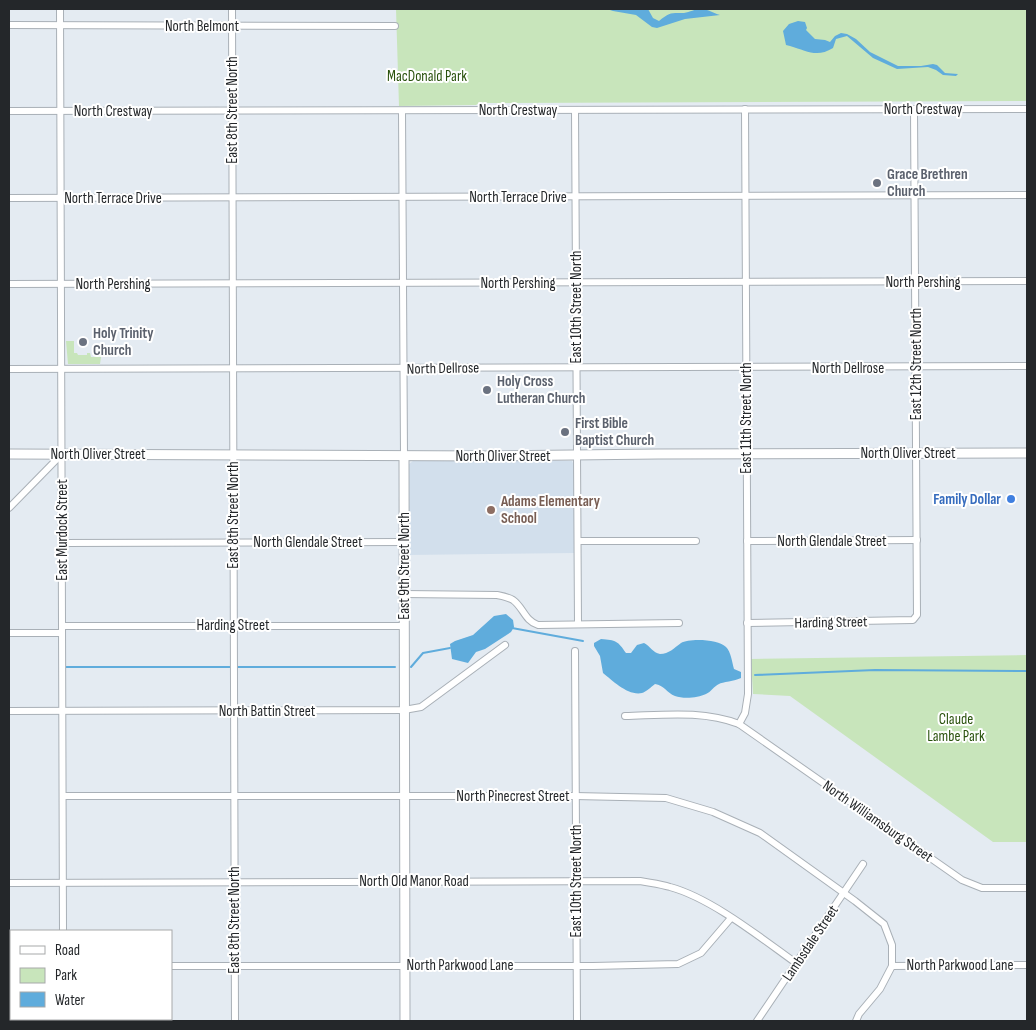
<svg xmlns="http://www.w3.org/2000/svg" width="1036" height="1030" font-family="'Sofia Sans Condensed',sans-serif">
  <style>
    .built { fill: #d2dfec }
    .green { fill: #c8e5bb }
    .water { fill: #5facdc }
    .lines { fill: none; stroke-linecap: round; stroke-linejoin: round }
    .stream { stroke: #5facdc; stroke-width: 2 }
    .minor-casing { stroke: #a9b0b7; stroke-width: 8 }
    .tertiary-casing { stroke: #a9b0b7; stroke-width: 11 }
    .secondary-casing { stroke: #a9b0b7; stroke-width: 11 }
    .minor { stroke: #fff; stroke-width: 6 }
    .tertiary { stroke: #fff; stroke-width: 9 }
    .secondary { stroke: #fff; stroke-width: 9 }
    .worship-dot { fill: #6b7280; stroke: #fff; stroke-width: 2 }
    .shop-dot { fill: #3f7fe0; stroke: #fff; stroke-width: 2 }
    .education-dot { fill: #8d6e63; stroke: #fff; stroke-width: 2 }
    .labels { text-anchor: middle; stroke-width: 4; stroke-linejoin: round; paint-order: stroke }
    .street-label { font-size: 15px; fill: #24272a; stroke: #fff }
    .park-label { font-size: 15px; fill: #2a520d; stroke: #fff }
    .worship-label { font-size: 15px; font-weight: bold; fill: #5b616d; stroke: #fff; text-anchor: start }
    .shop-label { font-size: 15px; font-weight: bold; fill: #366cbe; stroke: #fff; text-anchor: end }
    .education-label { font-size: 15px; font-weight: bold; fill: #785e54; stroke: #fff; text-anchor: start }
  </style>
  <rect width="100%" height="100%" fill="#e4ebf2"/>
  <path class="built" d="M414,460l158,1 2,5v87l-166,2v-90z"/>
  <g class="green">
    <path d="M396,9h631v92l-548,2 -3,2 -77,1z"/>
    <path d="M66,341h8v12h3l1,2h9v-2h3l1,4h10l-1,7h-32z"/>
    <path d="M1027,655v187h-34l-203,-146 -37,-2 -2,-35z"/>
  </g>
  <g class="water">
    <path d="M607,9h41l5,9 6,3c11,-9 12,-8 25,-8 6,-1 11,-4 16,-4 8,0 13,4 20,6l-35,4 -28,9 -5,-1 -16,-12 -23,-4z"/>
    <path d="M798,21l7,1 2,6 -1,2 9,9 10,1 5,2 5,-6 6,-3 6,1 9,5 14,13 28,14h23l12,-2 4,1 8,8 13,1 -2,2 -13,-1 -7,-5 -8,-3 -31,2 -24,-11 -26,-22 -11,3 -3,9c-16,10 -26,3 -43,-2l-4,-1 -3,-14 6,-7z"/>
    <path d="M506,614l7,6 1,7 -3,5 -26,17 -9,3 -8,11 -16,-4 -2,-15 5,-3 18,-6 21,-19z"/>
    <path d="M601,639c15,1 17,2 25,14h5l6,-8 7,-2c6,3 9,10 16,11 9,0 14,-6 21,-11 8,-5 38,-4 45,4 5,5 6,15 8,22l7,3v6c-6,3 -19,4 -22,6 -5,2 -8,8 -13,10 -8,4 -23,5 -31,2 -8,-3 -11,-11 -20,-12 -4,3 -9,8 -13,9 -14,3 -29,-12 -39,-20l-3,-17 -6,-10v-3z"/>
  </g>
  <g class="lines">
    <g class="stream">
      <path d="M512,628l71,13"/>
      <path d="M65,667h330"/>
      <path d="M411,667l12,-14 27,-5"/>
      <path d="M755,675l120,-5 152,1"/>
    </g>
    <g class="minor-casing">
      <g id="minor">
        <path d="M60,9l3,922"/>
        <path d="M232,9l3,1012"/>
        <path d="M9,25l386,1"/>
        <path d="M575,110l3,514"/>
        <path d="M9,111l1018,-2"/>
        <path d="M402,111l2,345"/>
        <path d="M9,198l1018,-3"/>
        <path d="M9,284l1018,-3"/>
        <path d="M9,369l1018,-3"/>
        <path d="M9,508l53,-54"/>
        <path d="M578,541h118"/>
        <path d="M747,541l170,-1"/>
        <path d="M62,543l342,-1"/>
        <path d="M404,594l93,1c5,1 11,2 16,5 10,7 12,21 25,25l141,-2"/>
        <path d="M747,623l166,-3 4,-5 -3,-506"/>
        <path d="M62,626h342"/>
        <path d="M9,633h53"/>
        <path d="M575,651l2,370"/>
        <path d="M9,711l395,-1 17,-3 84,-62"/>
        <path d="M625,716c38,-1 78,-6 114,8l223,156 20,8h45"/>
        <path d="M739,724l6,-11 3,-19 -3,-585"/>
        <path d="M63,796h512l91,2 47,14 47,21 95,68 29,23 8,21v21l-12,23 -21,25 -3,7"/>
        <path d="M9,883l631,-2c10,2 20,3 30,6 41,11 91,51 126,76"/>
        <path d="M171,966h422l85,-2 23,-11 30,-35"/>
        <path d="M892,966l135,-1"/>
        <path d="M63,1019v2"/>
        <path d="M757,1021l106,-157"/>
      </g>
    </g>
    <g class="tertiary-casing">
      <path id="tertiary" d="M404,456l1,565"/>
    </g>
    <g class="secondary-casing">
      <path id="secondary" d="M9,454l483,2 166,-2 369,-1"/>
    </g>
    <use href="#minor" class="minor"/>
    <use href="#tertiary" class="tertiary"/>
    <use href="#secondary" class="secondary"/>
  </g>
  <g class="worship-dot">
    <circle cx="877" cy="183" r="5"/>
    <circle cx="83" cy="342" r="5"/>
    <circle cx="487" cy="390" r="5"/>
    <circle cx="565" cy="432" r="5"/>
  </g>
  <circle class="shop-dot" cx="1011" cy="499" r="5"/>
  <circle class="education-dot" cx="491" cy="510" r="5"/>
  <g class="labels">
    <g class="street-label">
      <text x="202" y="31">North Belmont</text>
      <text x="923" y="114">North Crestway</text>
      <text transform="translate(232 110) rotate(-90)" y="5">East 8th Street North</text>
      <text x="518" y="115">North Crestway</text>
      <text x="113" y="116">North Crestway</text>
      <text x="518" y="202">North Terrace Drive</text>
      <text x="113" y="203">North Terrace Drive</text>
      <text x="923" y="287">North Pershing</text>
      <text x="518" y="288">North Pershing</text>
      <text x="113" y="289">North Pershing</text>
      <text transform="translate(576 307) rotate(-90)" y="5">East 10th Street North</text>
      <text transform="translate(916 364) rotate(-90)" y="5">East 12th Street North</text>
      <text transform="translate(443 368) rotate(-1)" y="5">North Dellrose</text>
      <text x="848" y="373">North Dellrose</text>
      <text transform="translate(746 418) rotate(-90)" y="5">East 11th Street North</text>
      <text x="908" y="458">North Oliver Street</text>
      <text x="98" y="459">North Oliver Street</text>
      <text x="503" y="461">North Oliver Street</text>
      <text transform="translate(233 515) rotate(-90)" y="5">East 8th Street North</text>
      <text transform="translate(62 530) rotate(-90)" y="5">East Murdock Street</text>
      <text x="832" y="546">North Glendale Street</text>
      <text x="308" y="547">North Glendale Street</text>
      <text transform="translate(404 566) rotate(-90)" y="5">East 9th Street North</text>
      <text transform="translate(831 622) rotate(-1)" y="5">Harding Street</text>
      <text x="233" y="630">Harding Street</text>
      <text x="267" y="716">North Battin Street</text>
      <text x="513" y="801">North Pinecrest Street</text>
      <text transform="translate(878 821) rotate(35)" y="5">North Williamsburg Street</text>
      <text x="414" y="886">North Old Manor Road</text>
      <text transform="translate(576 881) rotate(-90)" y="5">East 10th Street North</text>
      <text transform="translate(234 920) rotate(-90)" y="5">East 8th Street North</text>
      <text transform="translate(810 943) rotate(-56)" y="5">Lambsdale Street</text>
      <text x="460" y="970">North Parkwood Lane</text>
      <text x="960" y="970">North Parkwood Lane</text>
    </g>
    <g class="park-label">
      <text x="427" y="81">MacDonald Park</text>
      <text x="956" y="724">Claude<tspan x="956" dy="17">Lambe Park</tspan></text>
    </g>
    <g class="worship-label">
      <text x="887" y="179">Grace Brethren<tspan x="887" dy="17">Church</tspan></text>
      <text x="93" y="338">Holy Trinity<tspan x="93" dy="17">Church</tspan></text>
      <text x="497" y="386">Holy Cross<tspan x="497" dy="17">Lutheran Church</tspan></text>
      <text x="575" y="428">First Bible<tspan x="575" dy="17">Baptist Church</tspan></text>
    </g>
    <g class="shop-label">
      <text x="1001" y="504">Family Dollar</text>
    </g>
    <g class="education-label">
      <text x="501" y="506">Adams Elementary<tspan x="501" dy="17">School</tspan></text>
    </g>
  </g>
  <rect width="1036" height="1030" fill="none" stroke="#24272a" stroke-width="20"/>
  <rect x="10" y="930" width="162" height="90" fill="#ffffff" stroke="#a7a9aa"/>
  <rect x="20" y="946" width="25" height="8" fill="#ffffff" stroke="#a7a9aa"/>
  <text x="55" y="955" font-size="15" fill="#24272a">Road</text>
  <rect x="20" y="968" width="25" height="15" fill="#c8e5bb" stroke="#a7a9aa"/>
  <text x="55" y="980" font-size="15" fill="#24272a">Park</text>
  <rect x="20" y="992" width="25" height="15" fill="#5facdc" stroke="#a7a9aa"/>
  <text x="55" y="1005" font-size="15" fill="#24272a">Water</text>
</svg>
